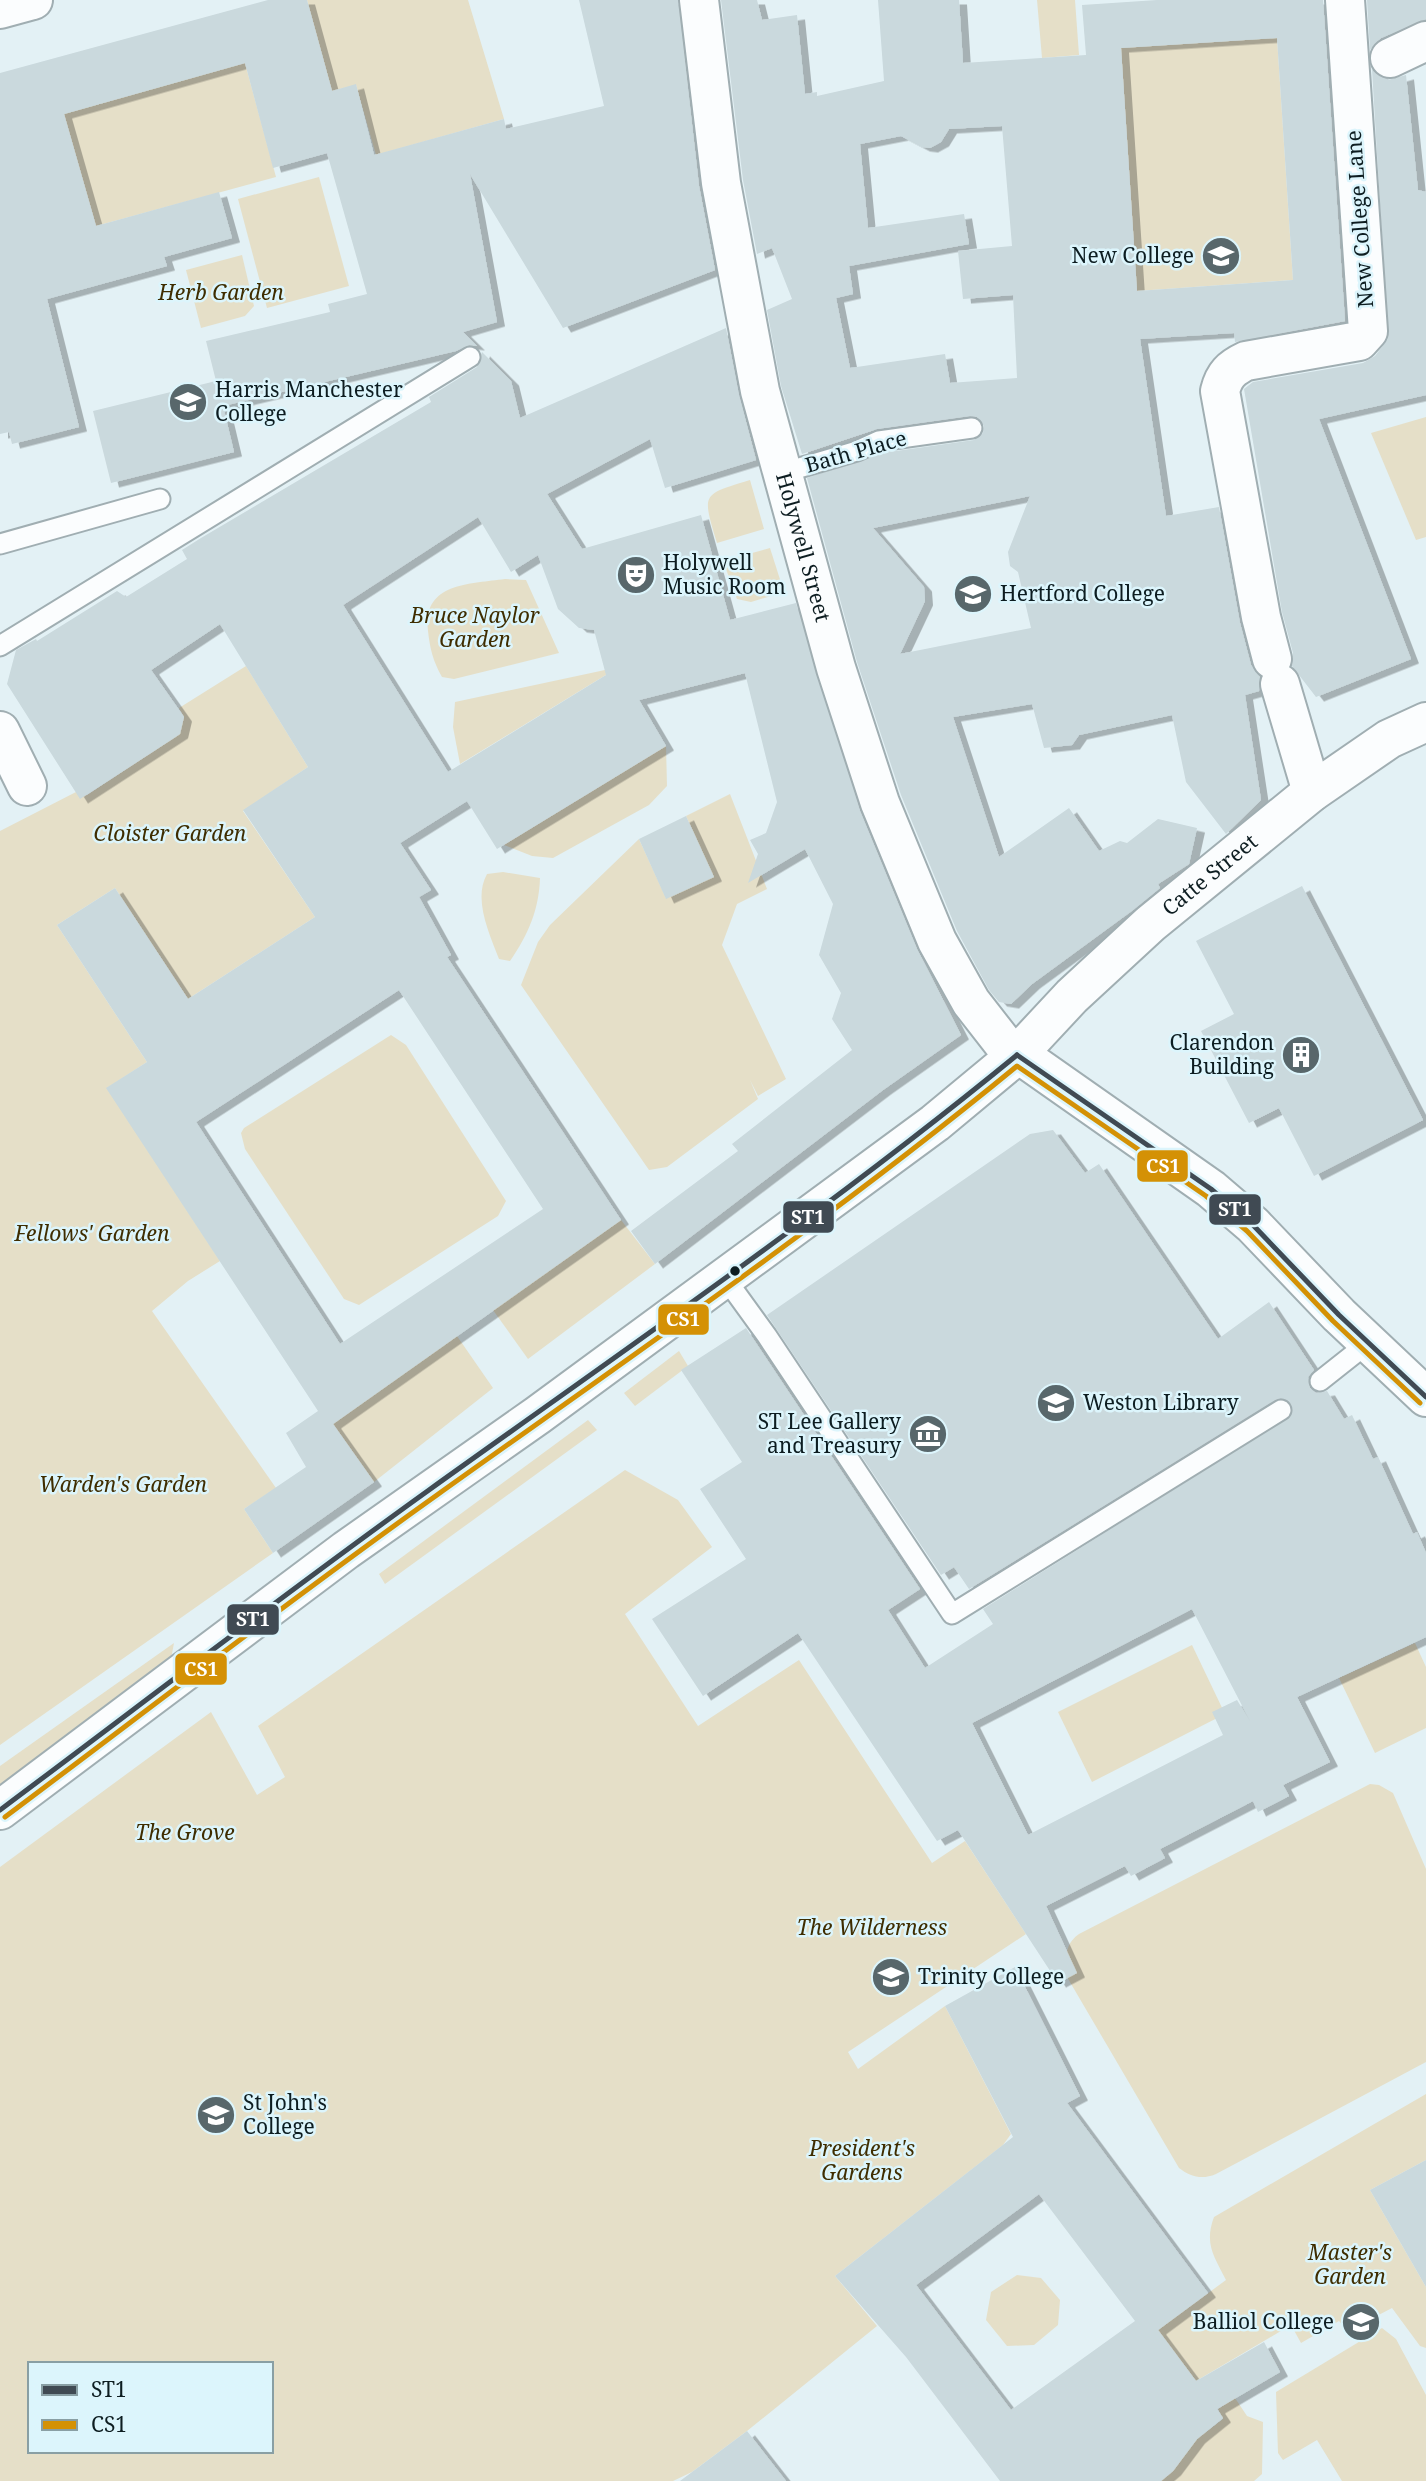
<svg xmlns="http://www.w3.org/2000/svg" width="1426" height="2481" font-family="'Noto Serif',serif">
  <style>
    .green { fill: #e5dfc8; fill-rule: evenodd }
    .building { fill: #cad9dd; fill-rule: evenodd; filter: url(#shadow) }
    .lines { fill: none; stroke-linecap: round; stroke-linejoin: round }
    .lane-casing { stroke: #a0aeb2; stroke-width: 23 }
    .street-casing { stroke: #a0aeb2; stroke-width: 42 }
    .lane { stroke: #fbfdfe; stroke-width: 19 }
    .street { stroke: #fbfdfe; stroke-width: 38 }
    .bus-1-casing { stroke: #dcf5fc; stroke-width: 10 }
    .bus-2-casing { stroke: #dcf5fc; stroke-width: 10 }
    .bus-1 { stroke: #404a53; stroke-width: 5 }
    .bus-2 { stroke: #d49105; stroke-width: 5 }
    .bus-dot { fill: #0d1d21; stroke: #dcf5fc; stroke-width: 2.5 }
    .labels { text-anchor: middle; stroke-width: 5; stroke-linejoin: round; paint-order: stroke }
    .street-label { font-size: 21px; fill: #0d1d21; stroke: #dcf5fc }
    .poi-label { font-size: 21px; fill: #0d1d21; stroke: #dcf5fc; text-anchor: start }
    .park-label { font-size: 21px; font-style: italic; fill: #3f2d00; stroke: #dcf5fc }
    .line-badge { stroke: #dcf5fc; stroke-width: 2.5 }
    .badge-label { font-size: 19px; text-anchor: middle; font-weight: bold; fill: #fff }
  </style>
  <defs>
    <filter id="shadow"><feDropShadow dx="8" dy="4.5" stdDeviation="0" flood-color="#0004"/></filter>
  </defs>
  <rect width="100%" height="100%" fill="#e3f1f5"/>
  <g class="green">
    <path d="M307,0h161l36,119 -128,36 -20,-70 -24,6z"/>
    <path d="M1037,0h38l4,55 -37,3z"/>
    <path d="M1277,38l16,242 -156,11 -16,-243z"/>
    <path d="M245,63l31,114 -180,49 -32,-112z"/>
    <path d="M319,177l30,109 -82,22 -29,-109z"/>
    <path d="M242,255l12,51 -9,10 -44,12 -15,-58z"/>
    <path d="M1426,417v120l-10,3 -45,-107z"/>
    <path d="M750,480l14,49 -47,14c-15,-50 -16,-48 33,-63z"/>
    <path d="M770,548l14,44 -33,10 -14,-3 -14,-38z"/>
    <path d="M505,579l21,1 33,73 -105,26 -12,-2c-9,-16 -12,-28 -14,-46 -6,-48 41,-47 77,-52z"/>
    <path d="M246,666l62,101 -65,44 72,106 -127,82 -73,-111 -58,37 90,137 -40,26 113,173 -32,20 -36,30 124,177 -32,21 29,44 -273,192v-914l76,-39 11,3 90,-59 7,-19 -5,-9z"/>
    <path d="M619,667l-159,97 -7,-37 2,-25z"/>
    <path d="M666,746l1,40 -18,19 -96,53 -21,-2 -28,-11z"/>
    <path d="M730,794l37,95 -30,15 -15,41 64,134 -28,17 -8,-16 8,19 -91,68 -18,3 -128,-185 17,-43 12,-17 89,-86 27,59 47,-22 -27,-60z"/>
    <path d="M503,872l37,6c-1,32 -12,57 -30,83l-11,-2c-10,-26 -26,-60 -12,-85z"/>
    <path d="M391,1035l15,10 100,156 -8,15 -139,89 -15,-6 -99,-150 -4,-16 3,-5z"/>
    <path d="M621,1220l34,44 -127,95 -35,-49z"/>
    <path d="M457,1336l36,52 -119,94 -41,-58z"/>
    <path d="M679,1351l9,15 -53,40 -11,-13z"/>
    <path d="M588,1420l9,10 -212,154 -6,-10z"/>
    <path d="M625,1470l53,30 34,47 -87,67 73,112 101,-66 133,203 33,-22 61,93 -178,118 10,17 87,-63 66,128 -8,11 -168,131 42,50 -130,105 -55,41 -19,9h-673v-614l211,-155 46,83 28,-18 -27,-51zM30,2364h241v87h-241z"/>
    <path d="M174,1643l-5,27 -169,124v-28z"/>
    <path d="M1415,1643l11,24v61l-51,25 -36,-75z"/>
    <path d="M1192,1645l33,69 -133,68 -34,-70z"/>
    <path d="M1370,1784l9,1 14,8 33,76v193l-210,112c-14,6 -25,3 -37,-6l-112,-191c-1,-16 -4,-32 12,-43z"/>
    <path d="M1426,2094v66l-56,30 56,97v61l-6,-2 -28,-38 -44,23 -9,-10 -38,22 -10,-18 -95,56 -38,-51 68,-50c-12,-24 -22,-36 -12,-63z"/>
    <path d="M1017,2275l24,3 19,22 -2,25 -24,20 -27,1 -21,-26 5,-28z"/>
    <path d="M1382,2328l14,11 30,56v86h-84l-25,-41 -34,20 -5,-7 -2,-61z"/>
    <path d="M1235,2398l12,18 16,6 -1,52 -8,7h-93l12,-10 24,-32 26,-20 -5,-10z"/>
  </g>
  <g class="building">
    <path d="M268,0h39l25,91 24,-7 18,71 130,-36 2,10 98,-23 -25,-106h99l21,186 16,84 -152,58 -93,-154 27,148 -34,10 14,14 -8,-1 -13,6 -233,55 11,46 -123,31 -18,-72 123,-30 -10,-40 124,-29 -2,-8 39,-10 -40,-141 -54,15 -28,-105 -181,51 32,112 123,-34 13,46 -68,19 3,9 -120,33 32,128 -67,17 -3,-12 -9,2v-361z"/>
    <path d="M721,0h36l5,20 35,-5 8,79 12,-2v4l67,-15 -6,-81h81l4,63 123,-8 -4,-50 75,-5h166l22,321 -110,21 -1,-9 -94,6 26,177 53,-9 21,116 11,42 9,12 -1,14 -14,4 16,105 -35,34 -40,-52 -14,-67 -93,20 -7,10 -28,3 -12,-44 -79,13 46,140 70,-49 30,43 21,-10 7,2 31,-24 39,9 -8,36 -31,20 2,4 -27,22 -101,74 -21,20 -12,-2 -10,-12 -32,-59 -56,-136 -44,-133 -50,-184 75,-25 92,-13 9,-7 1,-7 -7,-9 -7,-1 -93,13 -75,25 -21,-68 -14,-76 25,-11 -20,-51 -15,6 -14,-74zM1277,38l16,242 -156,11 -16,-243zM1002,126l10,120 -54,5 5,48 50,-4 4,83 -67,5 -5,-29 -95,14 -14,-70 17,-4 -4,-28 120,-22 -5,-30 -96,14 -8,-84 41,-8 21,11 8,1 11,-6 8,-13zM1030,496l-22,56 2,14 8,6 13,56 -131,26 25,-53 -1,-14 -51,-59z"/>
    <path d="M1367,0h59v19l-45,19 -11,12z"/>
    <path d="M1372,69l16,11 18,-5 12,115 8,2v203l-107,24 92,240 -95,38 -24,-31 1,-13 -11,-41 -38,-223 9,-7 110,-19 12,-7 13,-17z"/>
    <path d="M726,328l13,67 17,65 -91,28 -15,-49 -103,55 35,55 119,-34 29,105 66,-17 64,208 57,138 44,86 -78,55 -228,174 -24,-33 107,-80 -6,-7 120,-94 -20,-31 9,-26 -22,-38 14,-51 -28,-55 -57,34 10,-29 -8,-14 16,-7 11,-31 -32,-129 -106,27 27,46 -169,103 -30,-48 -67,42 31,47 -12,7 32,58 -4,2 174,263 -288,204 41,58 -101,71 -29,-44 62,-42 -20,-34 32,-22 -212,-323 41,-26 -90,-137 58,-37 73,111 127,-82 -72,-107 65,-43 -88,-143 -69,46 33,47 -4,17 -100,65 -73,-115 9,-34 20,-11 1,2 80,-50 9,6 61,-38 -5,-9 19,-12 230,-136 -2,-5 48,-30 5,-15 29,29 9,37zM478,517l33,55 27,-17 20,54 21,19 15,2 12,45 -158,97 -105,-167zM399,990l144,219 -203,135 -144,-222z"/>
    <path d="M686,816l28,61 -48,22 -27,-60z"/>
    <path d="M1302,886l121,234 -109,56 -35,-68 -30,15 -48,-92 33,-17 -38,-73z"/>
    <path d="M1053,1130l32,43 14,-9 119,175 51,-37 45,68 -6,7 2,11 6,5 11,-2 17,28 8,-4 21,44 5,-2 35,77 4,-2 9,21v84l-129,60 33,65 -47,23 6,11 -31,16 -5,-11 -93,48 5,9 -34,18 -6,-10 -79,40 31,67 -19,10 -100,-153 -21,11 -139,-208 -95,63 -51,-77 94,-60 -46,-70 42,-27 -61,-92 65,-42 174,261 -32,21 37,58 68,-44 -10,-15 308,-193v-13l-10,-5 -6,2 -306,189 -15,-22 -13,8 -174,-260 263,-181zM1192,1609l58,112 -13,-21 -25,12 11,23 -195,100 -56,-112z"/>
    <path d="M1015,1967l65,129 -13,7 141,190 -50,37 38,51 68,-39 16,30 -63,37 6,9 -26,21 -24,32 -12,10h-161l-94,-124 -71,-81 178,-139 -68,-131zM1039,2194l96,127 -124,89 -95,-125z"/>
    <path d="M1426,2160v127l-56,-97z"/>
    <path d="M747,2431l39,50h-106z"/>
  </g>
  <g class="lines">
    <g class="lane-casing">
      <g id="lane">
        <path d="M782,473l75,-22 22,-10 93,-13"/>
        <path d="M0,544l160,-45"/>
        <path d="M0,646l470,-289"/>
        <path d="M725,1278l42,58 185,278 329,-204"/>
        <path d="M1320,1381l48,-38"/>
      </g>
    </g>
    <g class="street-casing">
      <g id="street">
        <path id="s1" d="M699,0l22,183 39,208 76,277 44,135 57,138 34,61 32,41 208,146 42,36 86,90 87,82"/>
        <path d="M0,9l33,-9"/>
        <path d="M1390,58l36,-17"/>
        <path d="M1272,659l-11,-42 -41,-226c4,-16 11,-23 26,-30l113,-20 9,-10 -23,-331"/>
        <path d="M1280,684l32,108"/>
        <path d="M0,731l27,55"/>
        <path id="s2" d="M0,1810l346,-260 192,-135 397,-292 82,-68 55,-59 78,-72 162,-132 77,-53 37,-17"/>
      </g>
    </g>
    <use href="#lane" class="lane"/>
    <use href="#street" class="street"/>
    <g class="bus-1-casing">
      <g id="bus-1">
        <path d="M1017,1055l194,134 42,36 86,90 87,82"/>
        <path d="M0,1810c143,-107 284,-216 429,-320 198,-142 399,-280 588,-435"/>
      </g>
    </g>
    <g class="bus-2-casing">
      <path id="bus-2" d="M5,1817c144,-108 286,-218 432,-322 196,-140 394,-276 580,-429l189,130 41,35 86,90 87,82"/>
    </g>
    <use href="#bus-1" class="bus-1"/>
    <use href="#bus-2" class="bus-2"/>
  </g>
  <defs>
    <g id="university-disc" transform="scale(2.0125)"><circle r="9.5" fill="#58676b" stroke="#dcf5fc"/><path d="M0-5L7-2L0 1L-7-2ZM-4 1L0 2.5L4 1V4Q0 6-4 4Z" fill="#fff"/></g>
    <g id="theatre-disc" transform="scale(2.0125)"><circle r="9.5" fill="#58676b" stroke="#dcf5fc"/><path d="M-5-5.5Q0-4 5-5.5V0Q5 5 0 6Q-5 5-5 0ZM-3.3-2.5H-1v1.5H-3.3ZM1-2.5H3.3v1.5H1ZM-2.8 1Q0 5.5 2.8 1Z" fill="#fff"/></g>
    <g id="building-disc" transform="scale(2.0125)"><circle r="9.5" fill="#58676b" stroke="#dcf5fc"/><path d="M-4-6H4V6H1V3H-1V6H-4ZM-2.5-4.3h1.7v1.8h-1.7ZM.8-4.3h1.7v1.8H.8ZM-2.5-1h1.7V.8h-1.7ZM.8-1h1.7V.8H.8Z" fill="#fff"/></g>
    <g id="museum-disc" transform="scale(2.0125)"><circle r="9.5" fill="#58676b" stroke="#dcf5fc"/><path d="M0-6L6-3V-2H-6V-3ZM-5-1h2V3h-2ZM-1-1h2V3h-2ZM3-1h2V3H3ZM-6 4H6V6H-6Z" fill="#fff"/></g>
  </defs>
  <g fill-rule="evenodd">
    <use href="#university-disc" x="1221" y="256"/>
    <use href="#university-disc" x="188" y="402"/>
    <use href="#theatre-disc" x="636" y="575"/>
    <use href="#university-disc" x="973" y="594"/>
    <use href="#building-disc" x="1301" y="1055"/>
    <use href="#university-disc" x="1056" y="1403"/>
    <use href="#museum-disc" x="928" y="1434"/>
    <use href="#university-disc" x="891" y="1977"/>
    <use href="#university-disc" x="216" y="2115"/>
    <use href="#university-disc" x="1361" y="2322"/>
  </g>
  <circle class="bus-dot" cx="735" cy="1271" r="6"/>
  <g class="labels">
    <g class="street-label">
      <text transform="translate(1360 219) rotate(-94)" y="7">New College Lane</text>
      <text transform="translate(856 452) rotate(-16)" y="7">Bath Place</text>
      <text dy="7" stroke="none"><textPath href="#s1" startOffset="558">Holywell Street</textPath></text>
      <text dy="7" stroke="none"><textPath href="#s2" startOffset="1531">Catte Street</textPath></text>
    </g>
    <g class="poi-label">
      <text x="1194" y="263" text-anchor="end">New College</text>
      <text x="215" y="397">Harris Manchester<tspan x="215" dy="24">College</tspan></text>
      <text x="663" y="570">Holywell<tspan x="663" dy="24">Music Room</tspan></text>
      <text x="1000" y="601">Hertford College</text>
      <text x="1274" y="1050" text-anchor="end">Clarendon<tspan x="1274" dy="24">Building</tspan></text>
      <text x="1083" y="1410">Weston Library</text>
      <text x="901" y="1429" text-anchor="end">ST Lee Gallery<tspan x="901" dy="24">and Treasury</tspan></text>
      <text x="918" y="1984">Trinity College</text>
      <text x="243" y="2110">St John's<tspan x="243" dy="24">College</tspan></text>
      <text x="1334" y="2329" text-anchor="end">Balliol College</text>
    </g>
    <g class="park-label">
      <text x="221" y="300">Herb Garden</text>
      <text x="475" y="623">Bruce Naylor<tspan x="475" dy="24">Garden</tspan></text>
      <text x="170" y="841">Cloister Garden</text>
      <text x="92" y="1241">Fellows' Garden</text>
      <text x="123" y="1492">Warden's Garden</text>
      <text x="185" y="1840">The Grove</text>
      <text x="872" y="1935">The Wilderness</text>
      <text x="862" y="2156">President's<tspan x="862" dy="24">Gardens</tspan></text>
      <text x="1350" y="2260">Master's<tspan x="1350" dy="24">Garden</tspan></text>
    </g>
  </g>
  <g class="line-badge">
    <rect x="1136" y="1149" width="53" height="34" rx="7" fill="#d49105"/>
    <rect x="1208" y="1193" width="54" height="33" rx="7" fill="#404a53"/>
    <rect x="782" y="1200" width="53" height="34" rx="7" fill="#404a53"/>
    <rect x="657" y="1303" width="53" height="33" rx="7" fill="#d49105"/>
    <rect x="226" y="1603" width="54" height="33" rx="7" fill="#404a53"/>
    <rect x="174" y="1652" width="54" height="34" rx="7" fill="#d49105"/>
  </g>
  <g class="badge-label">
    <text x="1163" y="1173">CS1</text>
    <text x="1235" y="1216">ST1</text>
    <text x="808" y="1224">ST1</text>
    <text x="683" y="1326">CS1</text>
    <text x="253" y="1626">ST1</text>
    <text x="201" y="1676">CS1</text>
  </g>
  <rect x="28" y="2362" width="245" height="91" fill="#dcf5fc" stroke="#899fa4" stroke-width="2"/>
  <rect x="42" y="2385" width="35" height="10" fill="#404a53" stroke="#899fa4" stroke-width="2"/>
  <text x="91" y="2397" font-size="21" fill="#0d1d21">ST1</text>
  <rect x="42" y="2420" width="35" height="10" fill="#d49105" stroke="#899fa4" stroke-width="2"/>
  <text x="91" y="2432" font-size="21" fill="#0d1d21">CS1</text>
</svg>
